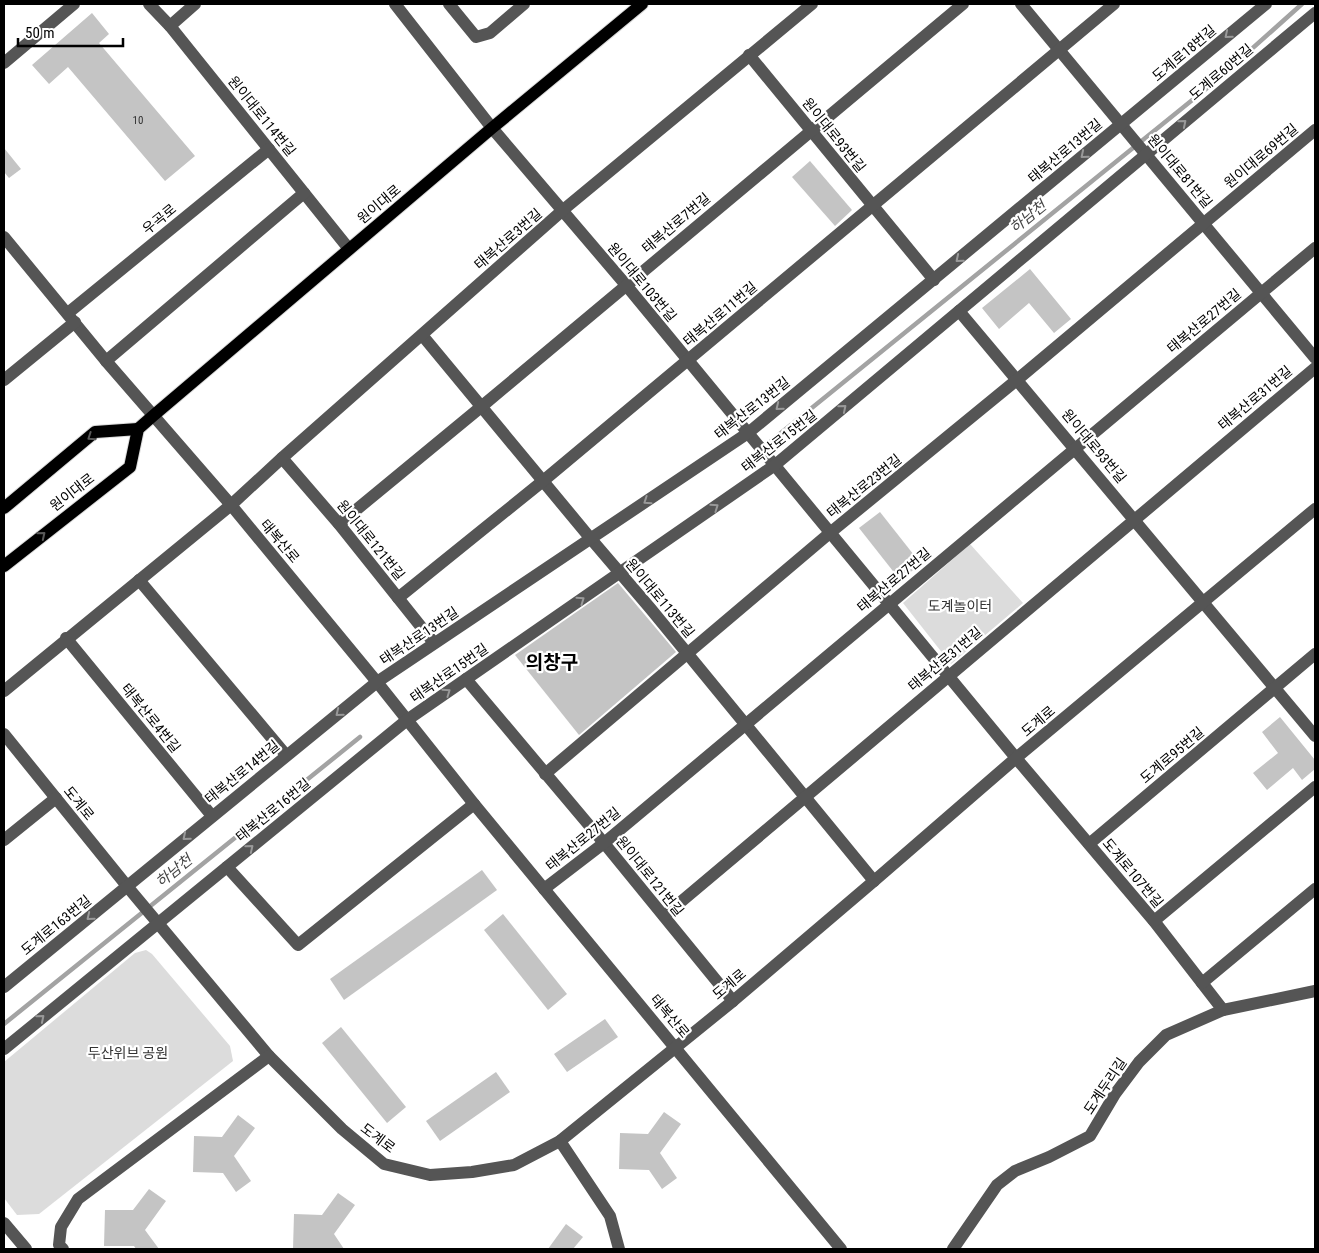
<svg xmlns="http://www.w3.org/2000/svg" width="1319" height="1253" font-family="'Roboto Condensed','Noto Sans KR',sans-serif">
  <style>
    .green { fill: #dcdcdc }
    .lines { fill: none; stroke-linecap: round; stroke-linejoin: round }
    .stream { stroke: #a3a3a3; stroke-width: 4.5 }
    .building { fill: #c4c4c4 }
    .major-casing { stroke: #dbdbdb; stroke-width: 14 }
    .minor { stroke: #555; stroke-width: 12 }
    .major { stroke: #000; stroke-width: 12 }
    .oneway { stroke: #999 }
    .oneway2 { stroke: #595959 }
    .labels { text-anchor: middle; stroke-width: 4.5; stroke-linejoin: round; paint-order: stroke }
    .number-label { font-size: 11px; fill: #313131 }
    .street-label { font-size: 14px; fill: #000; stroke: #fff }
    .park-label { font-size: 14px; fill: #333; stroke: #fff }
    .water-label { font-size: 15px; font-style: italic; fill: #444; stroke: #fff }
    .district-label { font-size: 19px; font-weight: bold; fill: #000; stroke: #fff }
  </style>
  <rect width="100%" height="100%" fill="#fff"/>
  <g class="green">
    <path d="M970,544l53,59 -72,61 -48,-61z"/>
    <path d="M146,950l6,4 78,92 3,15 -194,153 -22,1 -13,-17v-136l131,-109z"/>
  </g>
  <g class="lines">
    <g class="stream">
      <path d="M766,445l451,-365 85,-76"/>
      <path d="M4,1024l356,-287"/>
    </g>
  </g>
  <g class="building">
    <path d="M92,13l17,21 -10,9 96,113 -30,25 -97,-114 -19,17 -17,-19z"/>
    <path d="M4,148l17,21 -12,9 -5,-6z"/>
    <path d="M810,161l42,49 -17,16 -43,-49z"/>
    <path d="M1030,269l41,50 -17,14 -25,-30 -30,26 -17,-21z"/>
    <path d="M880,512l41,52 -21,16 -41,-52z"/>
    <path d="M618,583l58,69 -97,83 -64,-80z"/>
    <path d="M1280,717l35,43v9l-13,11 -9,-12 -26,22 -14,-17 25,-20 -16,-21z"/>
    <path d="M482,870l15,20 -153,110 -14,-21z"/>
    <path d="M503,914l64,80 -19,16 -64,-80z"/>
    <path d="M605,1019l13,18 -51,35 -13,-18z"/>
    <path d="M341,1027l65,80 -19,16 -65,-80z"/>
    <path d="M496,1072l14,20 -70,49 -14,-20z"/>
    <path d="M664,1112l17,12 -21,29 17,25 -15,11 -13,-19 -30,-1 1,-36 28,1z"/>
    <path d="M238,1115l17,13 -21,28 17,25 -15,11 -13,-19 -30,-1 1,-36 28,1z"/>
    <path d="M149,1189l17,12 -21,29 14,19h-23l-2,-3h-30l1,-36h28z"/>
    <path d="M338,1193l17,12 -21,29 10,15h-51l1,-35 28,1z"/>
    <path d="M566,1224l17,13 -10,12h-25z"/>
  </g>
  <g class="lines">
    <g class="major-casing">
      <g id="major">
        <path d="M4,508l91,-76 43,-3"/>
        <path d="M4,566l126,-99 8,-38 16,-14 338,-287 150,-124"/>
      </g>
    </g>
    <g class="minor">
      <path d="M149,4l21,22 179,223"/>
      <path d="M395,4l97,124 134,157 390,473 138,163 69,89"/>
      <path d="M449,4l27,33 14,-4 34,-29"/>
      <path d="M1021,4l294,354"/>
      <path d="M170,26l25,-22"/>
      <path d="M749,55l185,225"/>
      <path d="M4,63l70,-59"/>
      <path d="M4,237l102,124 125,144 146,177 97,122 367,445"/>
      <path d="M959,311l356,425"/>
      <path d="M68,313l201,-164"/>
      <path d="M422,335l169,204 59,69 224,273"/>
      <path d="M106,361l198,-168"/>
      <path d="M4,380l71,-58"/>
      <path d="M282,458l57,66 95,119"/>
      <path d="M339,524l142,-117 482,-403"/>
      <path d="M139,580l147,175"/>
      <path d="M398,598l145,-117 571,-477"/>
      <path d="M66,638l146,178"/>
      <path d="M466,679l138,164 129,158"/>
      <path d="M4,691l227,-186 51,-47 281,-248 249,-206"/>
      <path d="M4,734l127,157 138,165 73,73 42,35 46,11 42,-3 42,-7 46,-24 173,-140 141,-120 142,-123 299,-249"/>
      <path d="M545,774l286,-242 187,-153 297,-249"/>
      <path d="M4,840l52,-42"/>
      <path d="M1089,844l226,-190"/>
      <path d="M227,867l71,78 176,-141"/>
      <path d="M544,889l60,-46 711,-595"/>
      <path d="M664,916l651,-548"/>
      <path d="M1154,921l161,-134"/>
      <path d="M1202,983l113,-94"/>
      <path d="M4,987l373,-305 371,-249 518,-429"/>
      <path d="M4,1049l403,-329 368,-255 540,-452"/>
      <path d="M560,1141l50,75 9,33"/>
      <path d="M4,1223l22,26"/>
      <path d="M63,1249l-4,-4 2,-18 17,-28 191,-143"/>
      <path d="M953,1249l44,-64 18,-14 34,-14 41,-21 25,-42 24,-32 27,-27 57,-25 92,-19"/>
    </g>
    <use href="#major" class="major"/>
  </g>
  <defs><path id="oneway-chevron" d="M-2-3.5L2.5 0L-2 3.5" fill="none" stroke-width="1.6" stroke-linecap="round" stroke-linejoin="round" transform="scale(1.25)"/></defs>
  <g class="oneway">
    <use href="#oneway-chevron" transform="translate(1228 35) rotate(140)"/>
    <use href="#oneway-chevron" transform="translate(1183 123) rotate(-40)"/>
    <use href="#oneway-chevron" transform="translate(1084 155) rotate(140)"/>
    <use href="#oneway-chevron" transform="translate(959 259) rotate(140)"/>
    <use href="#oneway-chevron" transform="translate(779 407) rotate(141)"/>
    <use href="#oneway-chevron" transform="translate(843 408) rotate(-40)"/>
    <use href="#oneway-chevron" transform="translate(647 501) rotate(146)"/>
    <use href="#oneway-chevron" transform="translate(715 507) rotate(-35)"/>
    <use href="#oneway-chevron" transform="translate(581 600) rotate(-35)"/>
    <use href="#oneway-chevron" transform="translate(447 692) rotate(-35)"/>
    <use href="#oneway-chevron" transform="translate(339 713) rotate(141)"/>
    <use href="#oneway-chevron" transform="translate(186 837) rotate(140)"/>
    <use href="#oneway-chevron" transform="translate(250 848) rotate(-39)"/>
    <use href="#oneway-chevron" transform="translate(90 917) rotate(141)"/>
    <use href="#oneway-chevron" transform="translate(41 1018) rotate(-40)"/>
  </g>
  <g class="oneway2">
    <use href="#oneway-chevron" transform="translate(91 437) rotate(146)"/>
    <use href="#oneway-chevron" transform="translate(42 535) rotate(-39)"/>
  </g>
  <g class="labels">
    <g class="number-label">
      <text x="138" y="124">10</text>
    </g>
    <g class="street-label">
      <text transform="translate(1184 53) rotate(-40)" y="5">도계로18번길</text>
      <text transform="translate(1221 72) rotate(-40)" y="5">도계로60번길</text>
      <text transform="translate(262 116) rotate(51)" y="5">원이대로114번길</text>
      <text transform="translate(834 135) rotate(51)" y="5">원이대로93번길</text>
      <text transform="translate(1065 151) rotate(-40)" y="5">태복산로13번길</text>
      <text transform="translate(1261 156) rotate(-40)" y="5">원이대로69번길</text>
      <text transform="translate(1180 171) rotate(50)" y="5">원이대로81번길</text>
      <text transform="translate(379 204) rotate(-40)" y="5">원이대로</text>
      <text transform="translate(159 219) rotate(-39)" y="5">우곡로</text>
      <text transform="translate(676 223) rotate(-40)" y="5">태복산로7번길</text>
      <text transform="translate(508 239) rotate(-41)" y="5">태복산로3번길</text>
      <text transform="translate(642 282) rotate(50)" y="5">원이대로103번길</text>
      <text transform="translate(720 314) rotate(-40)" y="5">태복산로11번길</text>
      <text transform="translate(1204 321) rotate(-40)" y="5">태복산로27번길</text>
      <text transform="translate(1255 398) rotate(-40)" y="5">태복산로31번길</text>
      <text transform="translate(752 408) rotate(-38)" y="5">태복산로13번길</text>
      <text transform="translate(779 441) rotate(-38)" y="5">태복산로15번길</text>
      <text transform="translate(1094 446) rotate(50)" y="5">원이대로93번길</text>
      <text transform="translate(864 486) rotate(-39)" y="5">태복산로23번길</text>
      <text transform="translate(72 492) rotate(-38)" y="5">원이대로</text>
      <text transform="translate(371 540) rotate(51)" y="5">원이대로121번길</text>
      <text transform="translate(280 541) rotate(50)" y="5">태복산로</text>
      <text transform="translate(894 580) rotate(-40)" y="5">태복산로27번길</text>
      <text transform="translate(660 598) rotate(50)" y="5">원이대로113번길</text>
      <text transform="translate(419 636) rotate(-34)" y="5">태복산로13번길</text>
      <text transform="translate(945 659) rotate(-40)" y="5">태복산로31번길</text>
      <text transform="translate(449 673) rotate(-35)" y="5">태복산로15번길</text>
      <text transform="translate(151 718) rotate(51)" y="5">태복산로4번길</text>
      <text transform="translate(1038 721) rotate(-40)" y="5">도계로</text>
      <text transform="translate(1172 755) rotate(-40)" y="5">도계로95번길</text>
      <text transform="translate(242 772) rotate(-39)" y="5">태복산로14번길</text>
      <text transform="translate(79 803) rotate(51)" y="5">도계로</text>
      <text transform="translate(273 810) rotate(-39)" y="5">태복산로16번길</text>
      <text transform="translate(583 839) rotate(-39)" y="5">태복산로27번길</text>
      <text transform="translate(1133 873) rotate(50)" y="5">도계로107번길</text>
      <text transform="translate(650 876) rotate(51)" y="5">원이대로121번길</text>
      <text transform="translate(56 925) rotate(-39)" y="5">도계로163번길</text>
      <text transform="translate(729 984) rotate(-40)" y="5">도계로</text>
      <text transform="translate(670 1016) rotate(50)" y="5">태복산로</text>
      <text transform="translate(1105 1086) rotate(-56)" y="5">도계두리길</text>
      <text transform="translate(378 1138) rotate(37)" y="5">도계로</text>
    </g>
    <g class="park-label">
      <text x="960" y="611">도계놀이터</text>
      <text x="128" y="1058">두산위브 공원</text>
    </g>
    <g class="water-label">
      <text transform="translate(1028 217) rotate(-39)" y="5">하남천</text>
      <text transform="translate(174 871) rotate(-39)" y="5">하남천</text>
    </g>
    <g class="district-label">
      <text x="552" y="669">의창구</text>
    </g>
  </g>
  <rect width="1319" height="1253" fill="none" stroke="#000000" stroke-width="10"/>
  <path d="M18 38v8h105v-8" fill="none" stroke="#000000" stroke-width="2.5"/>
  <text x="25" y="38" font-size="15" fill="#000000" stroke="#ffffff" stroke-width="4" paint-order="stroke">50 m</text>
</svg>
